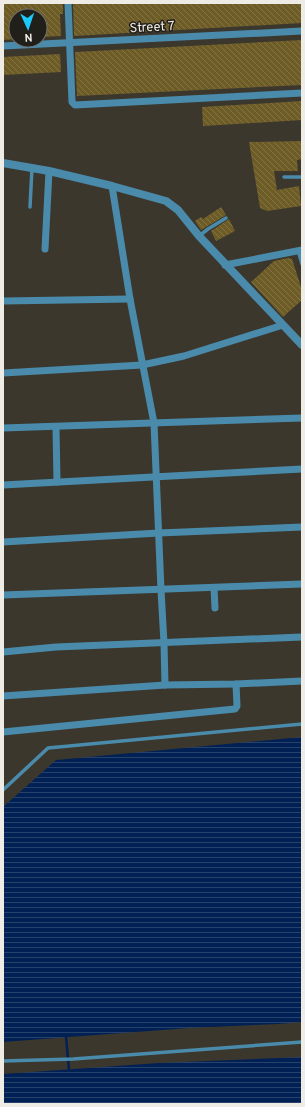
<svg xmlns="http://www.w3.org/2000/svg" width="305" height="1107" font-family="Overpass,sans-serif">
  <style>
    .water { fill: url(#water-rules) }
    .lines { fill: none; stroke-linecap: round; stroke-linejoin: round }
    .stream { stroke: #012154; stroke-width: 2.5 }
    .building { fill: url(#building-back-hatch) }
    .service { stroke: #4a8bac; stroke-width: 3.5 }
    .minor { stroke: #4a8bac; stroke-width: 7 }
    .tertiary { stroke: #4a8bac; stroke-width: 8 }
    .labels { text-anchor: middle; stroke-width: 3; stroke-linejoin: round; paint-order: stroke }
    .street-label { font-size: 13px; fill: #efece5; stroke: #211f1a }
  </style>
  <defs>
    <pattern id="water-rules" width="6" height="5" patternUnits="userSpaceOnUse"><rect width="6" height="5" fill="#012154"/><path d="M0 2.5h6" fill="none" stroke="#26416c"/></pattern>
    <pattern id="building-back-hatch" width="6" height="6" patternUnits="userSpaceOnUse"><rect width="6" height="6" fill="#6e5c27"/><path d="M-1 5l2 2M0 0l6 6M5-1l2 2" fill="none" stroke="#837446"/></pattern>
  </defs>
  <rect width="100%" height="100%" fill="#3b372d"/>
  <g class="water">
    <path d="M302,737v285l-24,2 -89,4 -186,14v-235l53,-47z"/>
    <path d="M302,1057v47h-299v-30l156,-11z"/>
  </g>
  <g class="lines">
    <path class="stream" d="M66,1037l3,33"/>
  </g>
  <g class="building">
    <path d="M3,3h60v11h-3l1,22 -21,1v-21h-24v23l-13,1z"/>
    <path d="M73,3h229v20l-228,13z"/>
    <path d="M302,40v45l-225,11 -2,-44z"/>
    <path d="M60,54l1,18 -58,3v-18z"/>
    <path d="M302,101v19l-99,6 -1,-19z"/>
    <path d="M302,141v18l-5,1 1,11h-24l3,19 22,-4 2,20 -34,5 -7,-3 -11,-66z"/>
    <path d="M221,207l5,8 -25,15 -6,-9 6,-4 2,2z"/>
    <path d="M229,219l6,12 -19,10 -5,-10z"/>
    <path d="M288,258l4,1 10,31v10l-19,17 -32,-35 23,-21z"/>
  </g>
  <g class="lines">
    <g class="service">
      <path d="M284,177h18"/>
      <path d="M30,207l2,-39"/>
      <path d="M199,236l9,-7 18,-11"/>
      <path d="M298,250l4,14"/>
      <path d="M3,790l45,-42 254,-24"/>
      <path d="M3,1061l70,-2 229,-17"/>
    </g>
    <g class="minor">
      <path d="M68,3l4,99 3,3 227,-12"/>
      <path d="M3,46l299,-15"/>
      <path d="M112,186l18,113 24,124 7,167 3,53 1,42"/>
      <path d="M45,249l4,-78"/>
      <path d="M225,265l77,-15"/>
      <path d="M3,301l127,-2"/>
      <path d="M3,373l139,-8 42,-9 99,-31"/>
      <path d="M56,427l1,55"/>
      <path d="M3,428l299,-10"/>
      <path d="M3,485l299,-16"/>
      <path d="M3,542l156,-9 143,-6"/>
      <path d="M214,588l1,20"/>
      <path d="M3,595l299,-11"/>
      <path d="M3,652l53,-5 246,-10"/>
      <path d="M3,696l162,-11 71,-1 66,-3"/>
      <path d="M3,732l232,-23 2,-3 -1,-22"/>
    </g>
    <path class="tertiary" d="M3,163l46,8 63,15 54,15 12,9 21,26 103,109"/>
  </g>
  <g class="labels">
    <g class="street-label">
      <text transform="translate(152 26) rotate(-3)" y="5">Street 7</text>
    </g>
  </g>
  <rect width="305" height="1107" fill="none" stroke="#efece5" stroke-width="8"/>
  <g transform="translate(28 28) rotate(177)"><circle r="19" fill="#211f1a" stroke="#73716b"/>
  <path d="M0-3L7 15L0 10L-7 15Z" fill="#1bcafc"/>
  <text y="-6" font-size="11" font-weight="bold" text-anchor="middle" fill="#efece5">N</text>
  </g>
</svg>
